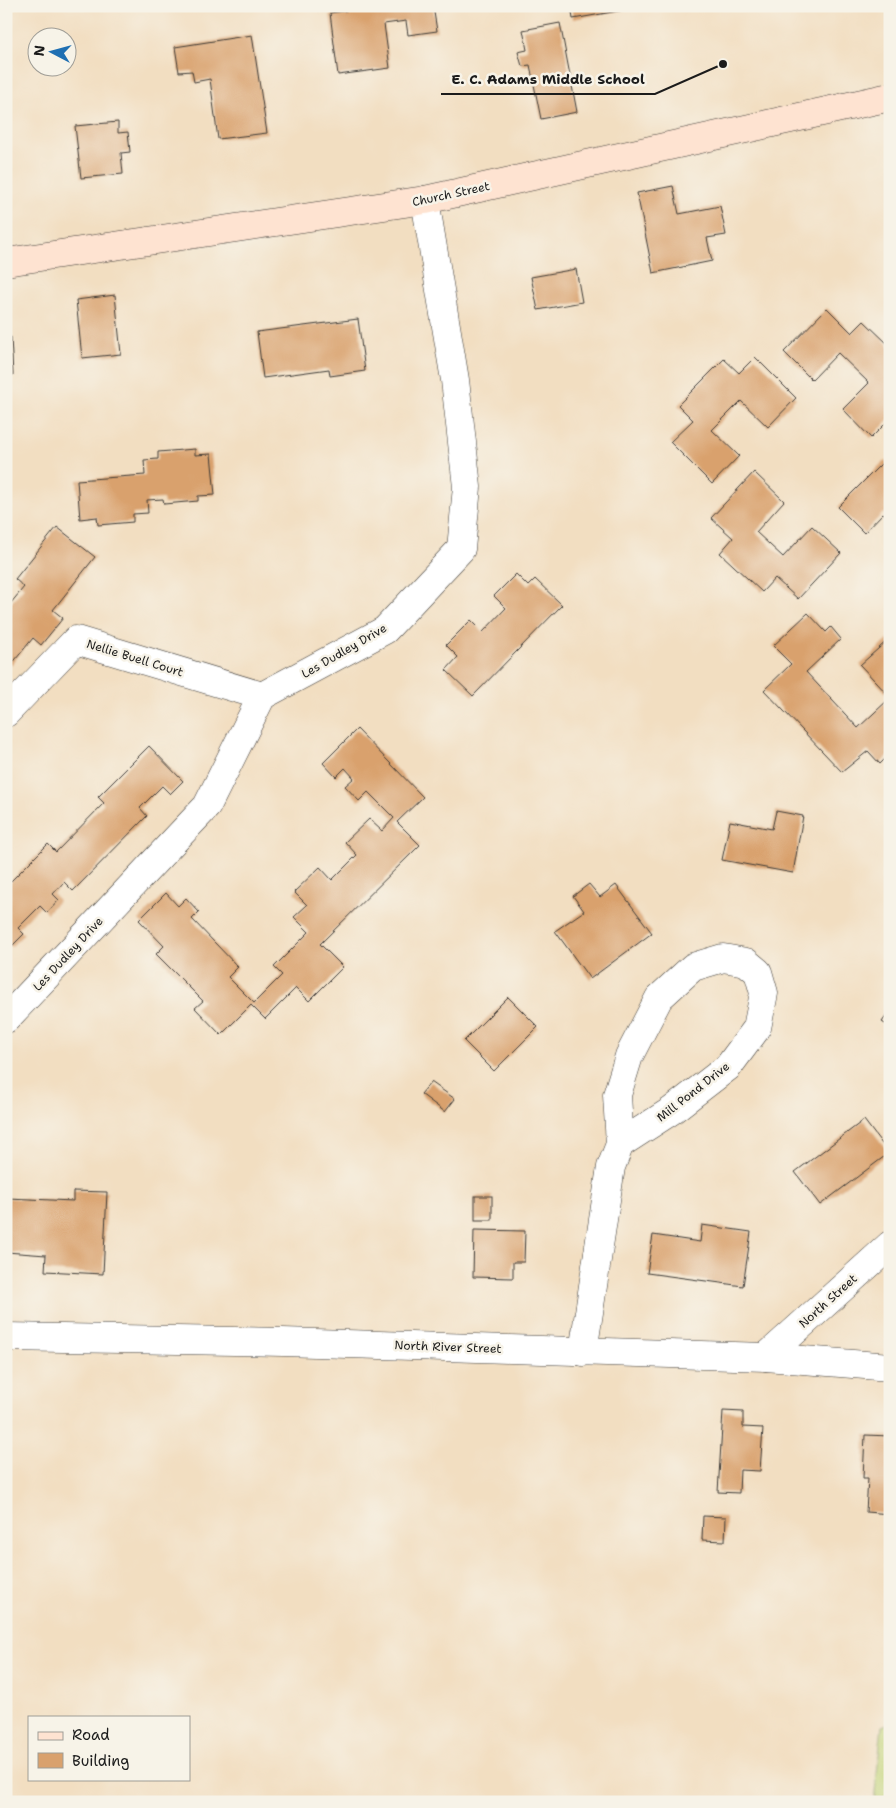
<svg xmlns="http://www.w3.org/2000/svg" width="896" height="1808" font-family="'Shantell Sans',sans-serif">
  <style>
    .green { fill: #c1d376; stroke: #6e7849 }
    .building { fill: #d9a16d }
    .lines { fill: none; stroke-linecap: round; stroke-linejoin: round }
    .minor-casing { stroke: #3c3935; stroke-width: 29 }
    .secondary-casing { stroke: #3c3935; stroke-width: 29 }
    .minor { stroke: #fff; stroke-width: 28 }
    .secondary { stroke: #fee3d1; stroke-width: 28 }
    .labels { text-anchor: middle; stroke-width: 5; stroke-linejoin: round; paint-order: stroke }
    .street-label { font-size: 12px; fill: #1c1c1c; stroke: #f7f3e8 }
    .leader { fill: none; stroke: #1c1c1c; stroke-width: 2 }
    .callout-dot { fill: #1c1c1c; stroke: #f7f3e8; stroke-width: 2 }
    .callout-label { font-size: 14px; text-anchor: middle; font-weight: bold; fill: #1c1c1c; stroke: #f7f3e8; stroke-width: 5; stroke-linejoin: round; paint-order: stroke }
  </style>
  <rect width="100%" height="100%" fill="#f7f3e8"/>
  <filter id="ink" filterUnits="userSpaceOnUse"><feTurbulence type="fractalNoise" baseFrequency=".02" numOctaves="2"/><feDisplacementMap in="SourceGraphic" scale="10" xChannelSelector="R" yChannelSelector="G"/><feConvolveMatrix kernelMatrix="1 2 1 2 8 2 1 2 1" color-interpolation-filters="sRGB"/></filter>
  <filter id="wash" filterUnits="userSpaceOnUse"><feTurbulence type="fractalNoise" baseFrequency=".0096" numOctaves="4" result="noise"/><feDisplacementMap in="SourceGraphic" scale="20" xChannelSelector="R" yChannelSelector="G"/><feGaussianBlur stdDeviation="1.12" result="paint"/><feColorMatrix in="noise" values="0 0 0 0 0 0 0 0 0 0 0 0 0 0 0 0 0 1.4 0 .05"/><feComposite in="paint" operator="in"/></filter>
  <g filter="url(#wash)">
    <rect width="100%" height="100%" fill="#f2dec1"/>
    <path class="green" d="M890,1723v79h-16l8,-76z"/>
    <g id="blocks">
      <g class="building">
        <path d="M379,6h54l4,25 -29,4 -2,-14 -22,3 6,44 -52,7 -8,-62z"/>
        <path d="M571,6h52l1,4 -51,9z"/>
        <path d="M560,23l17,89 -36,7 -11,-54 -8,1 -4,-14 9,-2 -4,-20z"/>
        <path d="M252,35l15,98 -49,6 -8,-60 -16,3 -2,-11 -13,1 -4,-25z"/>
        <path d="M6,63l3,13 -3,1z"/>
        <path d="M118,122v11l10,-1 2,20 -9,1 2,21 -42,4 -6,-52z"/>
        <path d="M673,186l6,28 41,-8 6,29 -19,3 5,23 -59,12 -16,-80z"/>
        <path d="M576,269l6,33 -44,8 -7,-33z"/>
        <path d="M115,295l6,59 -39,4 -6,-58z"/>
        <path d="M827,308l25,25 12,-12 26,25v73l-19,19 -28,-29 26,-26 -31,-30 -26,27 -28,-28z"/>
        <path d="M358,319l7,52 -35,5 -1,-7 -66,9 -6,-46z"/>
        <path d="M6,337h5l2,38 -7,1z"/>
        <path d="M755,357l41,41 -28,29 -27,-26 -29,29 27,26 -27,28 -42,-42 23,-22 -15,-15 46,-46 15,14z"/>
        <path d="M195,449v6l16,-1 4,41 -17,1v5l-34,3 -1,-5 -16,1 1,13 -15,1v8l-35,3 -1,-8 -17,2 -3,-39 68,-5 -1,-15 14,-1v-7z"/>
        <path d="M887,461l3,3v55l-7,-6 -19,20 -26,-26 45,-45z"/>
        <path d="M754,472l30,29 -28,31 27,25 29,-31 29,27 -43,46 -23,-21 -13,14 -42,-39 13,-15 -22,-20z"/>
        <path d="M57,527l38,30 -42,53 10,8 -22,27 -8,-7 -22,27 -5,-4v-52l18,-22 -9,-8z"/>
        <path d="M516,574l12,12 7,-7 27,26 -89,91 -27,-26 12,-13 -12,-12 25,-25 12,12 23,-24 -12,-12z"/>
        <path d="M808,613l18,19 5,-5 10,12 -35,33 52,56 32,-30v56l-10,10 -12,-13 -26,21 -78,-82 27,-26 -18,-18z"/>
        <path d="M888,640l2,1v56l-30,-32z"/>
        <path d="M357,729l66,68 -26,25 23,23 -100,99 23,23 -34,34 -13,-13 -31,31 -14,-14 -30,30 -26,-27 8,-7 -47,-47 8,-8 -25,-26 27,-27 12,13 8,-8 13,14 -7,7 46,48 -10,10 26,26 28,-28 -8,-8 35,-35 -15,-15 13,-12 -13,-13 26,-25 12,13 25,-25 -12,-13 24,-23 13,12 12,-13 -26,-26 -9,9 -14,-15 9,-8 -9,-10 -9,9 -13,-14z"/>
        <path d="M149,746l34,35 -13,13 -8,-8 -22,22 7,8 -74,75 -9,-9 -11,12 6,6 -12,13 -7,-7 -22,22 6,6 -13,13 -5,-5v-56l42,-42 8,8 48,-49 -6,-6z"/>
        <path d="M776,811l27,5 -10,57 -71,-13 8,-39 42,8z"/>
        <path d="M589,884l11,13 16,-12 36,48 -62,46 -35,-48 29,-20 -11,-15z"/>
        <path d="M508,997l30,30 -44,44 -30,-30z"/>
        <path d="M890,1011v16l-8,-5z"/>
        <path d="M431,1082l24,17 -10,13 -24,-18z"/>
        <path d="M864,1120l25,33 -69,52 -25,-33z"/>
        <path d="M73,1191l34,1 -4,82 -58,-3 1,-16 -40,-3v-50h2v-4l65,3z"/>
        <rect x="475" y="1196" width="17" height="24"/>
        <path d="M702,1225l49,7 -8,54 -96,-13 6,-38 47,7z"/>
        <path d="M474,1230l51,1 -1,31h-11v16l-40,-1z"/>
        <path d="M723,1411l20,1v15l20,1 -3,43 -20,-1 -1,23 -21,-1z"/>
        <path d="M865,1435l25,1v78l-24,-2 2,-34h-5z"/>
        <path d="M703,1516l23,1 -1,24 -23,-1z"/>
      </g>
    </g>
  </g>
  <g filter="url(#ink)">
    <use href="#blocks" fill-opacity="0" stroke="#3c3935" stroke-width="1"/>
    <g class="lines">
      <g class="minor-casing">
        <g id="minor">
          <path d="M6,713l70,-73 186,56"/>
          <path d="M6,1019l201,-213 55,-110 123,-66 76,-81 6,-62 -12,-107 -30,-180"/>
          <path d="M6,1337l277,5 483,15 124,10"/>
          <path d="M583,1352l28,-185 9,-23 -3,-49 12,-39 30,-58 34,-31 30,-9 23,4 12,10 6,21 -7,35 -29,39 -57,44 -51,33"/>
          <path d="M766,1357l124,-112"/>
        </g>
      </g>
      <g class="secondary-casing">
        <path id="secondary" d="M6,262l419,-62 465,-103"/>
      </g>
      <use href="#minor" class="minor"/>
      <use href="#secondary" class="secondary"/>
    </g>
  </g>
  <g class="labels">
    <g class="street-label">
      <text transform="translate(451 194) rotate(-12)" y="4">Church Street</text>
      <text transform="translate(344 651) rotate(-30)" y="4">Les Dudley Drive</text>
      <text transform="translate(135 658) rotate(17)" y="4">Nellie Buell Court</text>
      <text transform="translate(68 954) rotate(-47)" y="4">Les Dudley Drive</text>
      <text transform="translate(693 1092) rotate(-38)" y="4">Mill Pond Drive</text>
      <text transform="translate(828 1301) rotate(-42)" y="4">North Street</text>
      <text transform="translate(448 1347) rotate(2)" y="4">North River Street</text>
    </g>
  </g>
  <path class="leader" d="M723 64L655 94H441"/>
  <circle class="callout-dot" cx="723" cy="64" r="5"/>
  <g class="callout-label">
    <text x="548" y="84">E. C. Adams Middle School</text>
  </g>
  <rect width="896" height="1808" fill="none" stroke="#f7f3e8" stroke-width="25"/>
  <rect x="28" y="1716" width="162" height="65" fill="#f7f3e8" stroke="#9f9d96"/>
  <rect x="38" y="1732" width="25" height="8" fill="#fee3d1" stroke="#9f9d96"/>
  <text x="72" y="1740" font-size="15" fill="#1c1c1c">Road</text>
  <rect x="38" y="1753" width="25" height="15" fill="#d9a16d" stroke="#9f9d96"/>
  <text x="72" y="1766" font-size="15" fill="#1c1c1c">Building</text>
  <g transform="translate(52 52) rotate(276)"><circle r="24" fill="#f7f3e8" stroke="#9f9d96"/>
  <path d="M0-4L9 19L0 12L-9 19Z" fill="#1f6fb2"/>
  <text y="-8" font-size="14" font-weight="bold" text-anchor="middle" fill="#1c1c1c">N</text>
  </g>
</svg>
